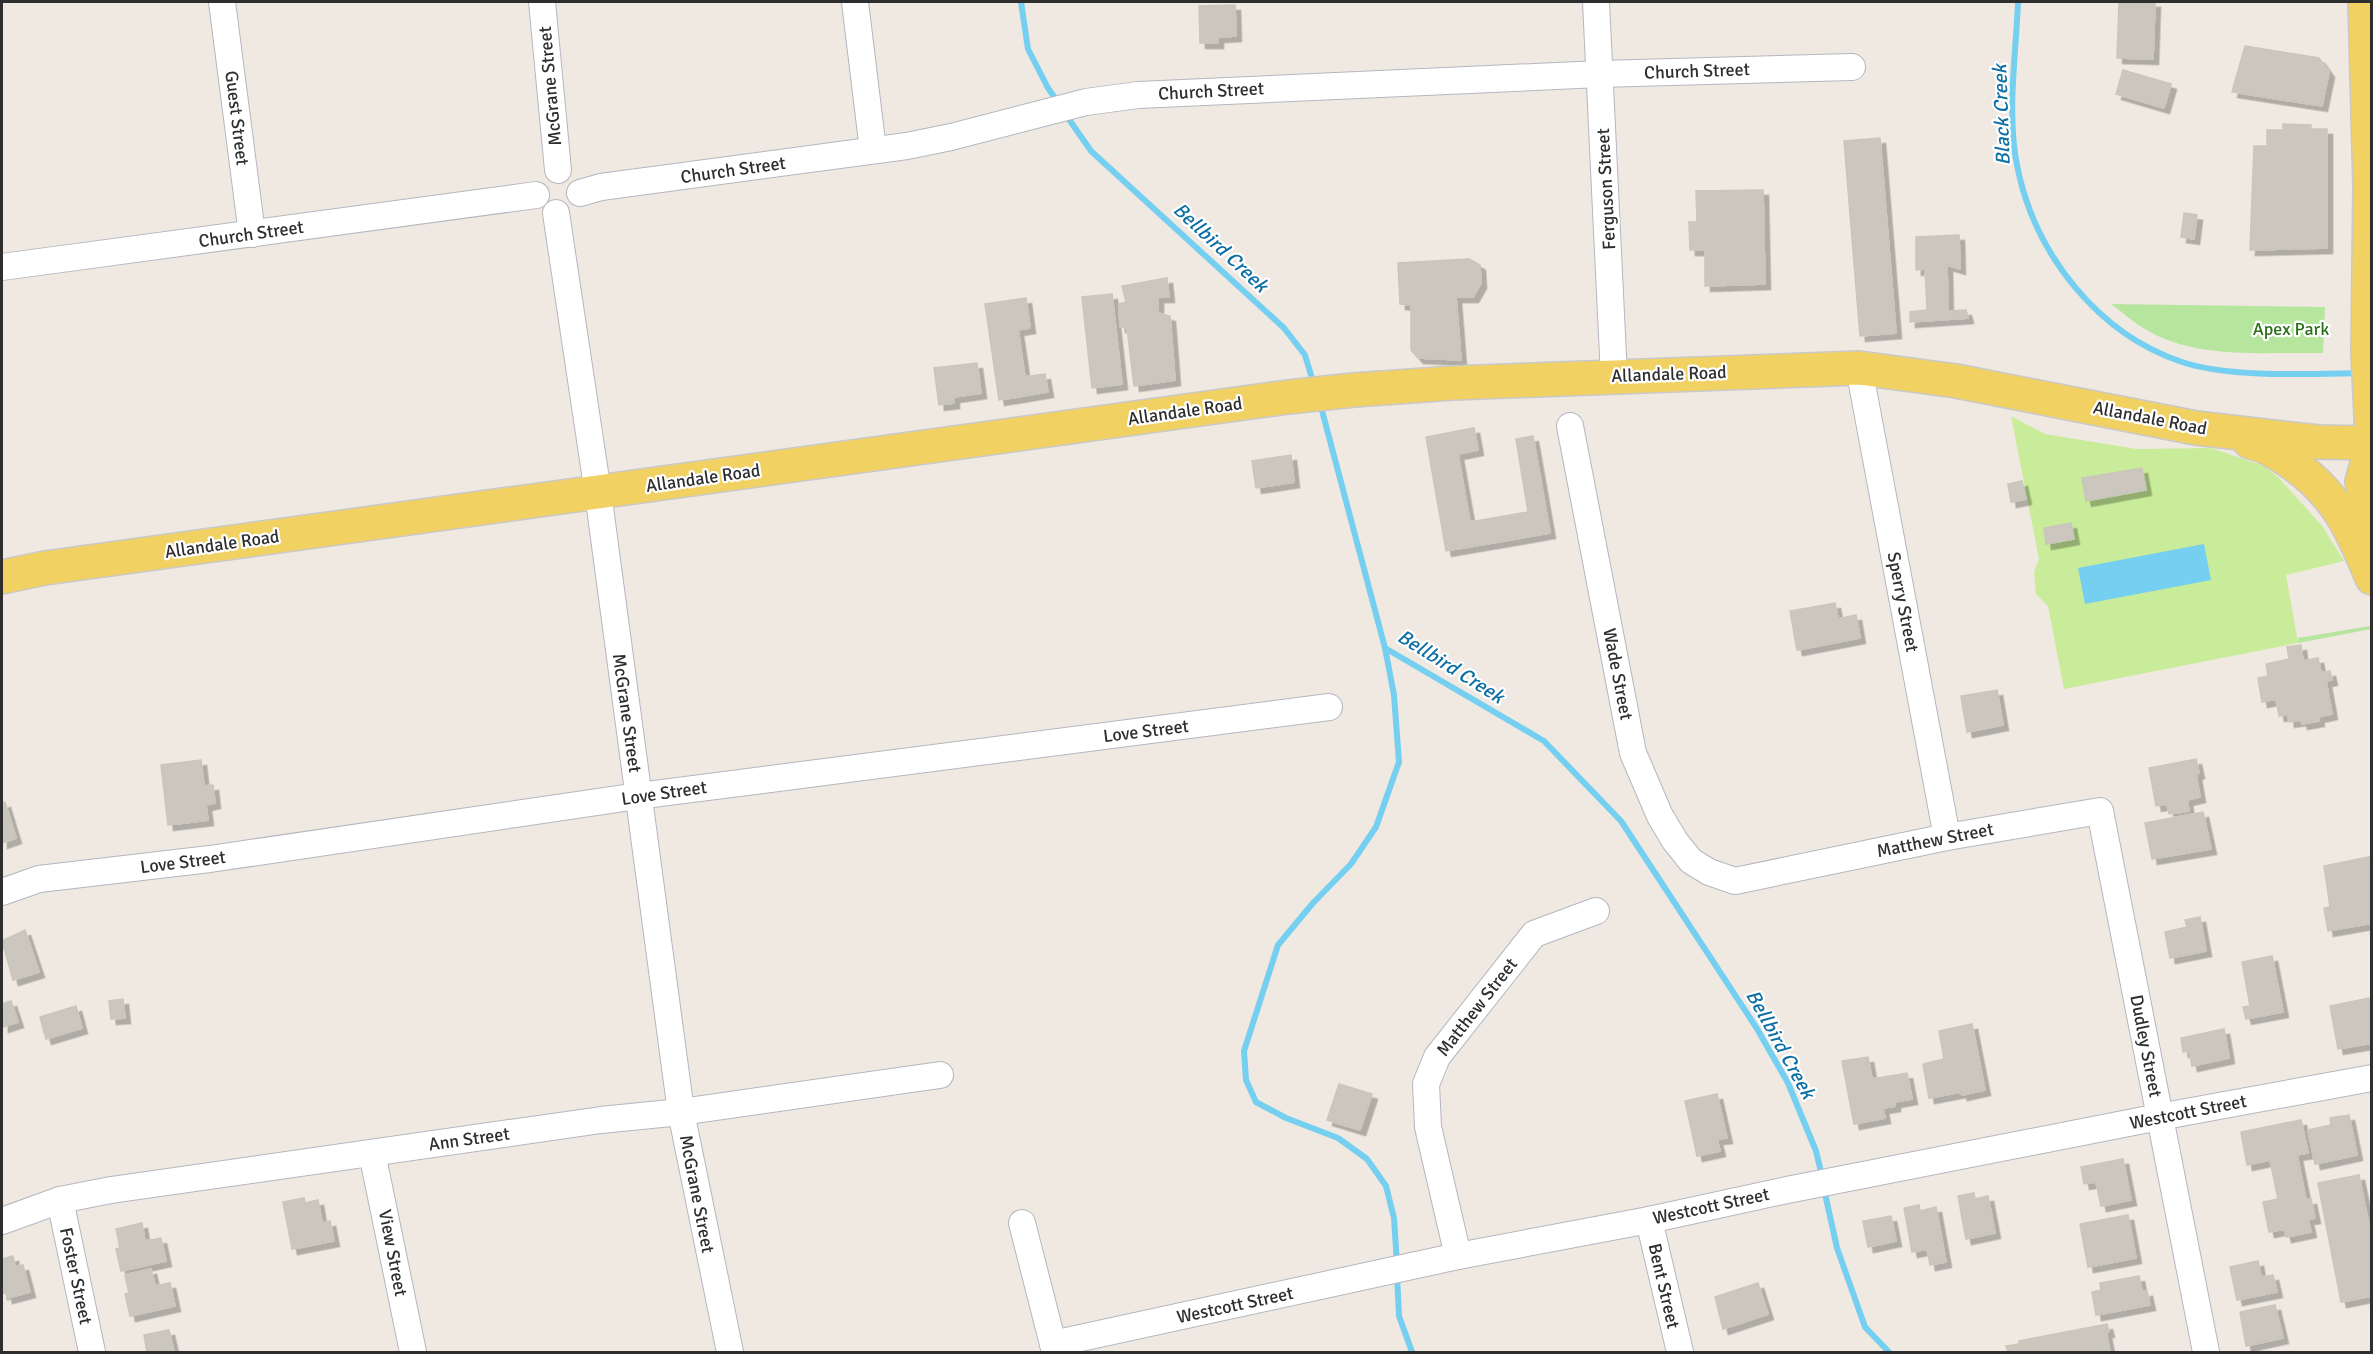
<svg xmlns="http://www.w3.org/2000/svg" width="2373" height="1354" font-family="Signika,sans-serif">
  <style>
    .green { fill: #b6e59e }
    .pitch { fill: #c9ec9a }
    .water { fill: #75cff0 }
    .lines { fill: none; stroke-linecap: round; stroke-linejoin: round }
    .stream { stroke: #75cff0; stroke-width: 6 }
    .building { fill: #cbc7bf; stroke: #cbc5ba; stroke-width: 1.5; filter: url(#shadow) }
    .minor-casing { stroke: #b4b7c1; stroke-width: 28 }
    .major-casing { stroke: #c9c9c9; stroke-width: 36 }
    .minor { stroke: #fff; stroke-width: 26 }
    .major { stroke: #f2d163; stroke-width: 33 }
    .labels { text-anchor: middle; stroke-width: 4.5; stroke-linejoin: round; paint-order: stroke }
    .street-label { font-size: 18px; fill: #2e2e2e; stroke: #fff }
    .park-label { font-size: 18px; fill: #2c6e1b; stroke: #fff }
    .water-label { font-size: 20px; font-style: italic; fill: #0d6fa3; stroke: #fff }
  </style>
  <defs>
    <filter id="shadow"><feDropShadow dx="5.5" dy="5.5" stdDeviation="0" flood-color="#0004"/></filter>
  </defs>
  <rect width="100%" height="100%" fill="#efe9e1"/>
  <g class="green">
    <path d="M2111,304l214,3 -2,46c-57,-1 -128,7 -178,-24 -12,-7 -23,-17 -34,-25z"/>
    <path d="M2370,626l1,3 -73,14v-5z"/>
  </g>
  <path class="pitch" d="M2011,416l34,18 92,15 74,-1 53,18 15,12 44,49 21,34 -58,14 12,68 -234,46 -16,-83 -12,-12 -2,-22 5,-13z"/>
  <path class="water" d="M2204,544l7,36 -126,24 -7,-36z"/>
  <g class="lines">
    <g class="stream">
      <path d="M1021,2l7,47 20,39 11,16"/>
      <path d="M2018,2c-2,54 -12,114 0,168 18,85 80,164 164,192 48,16 126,12 177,11"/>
      <path d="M1066,115l25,36 193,177 21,27 9,30"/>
      <path d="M1320,403l65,245 159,93 77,80 135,206 32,56 28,68 6,25"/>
      <path d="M1385,648l9,47 5,67 -23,65 -25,37 -38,39 -35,42 -34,106 2,29 10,22 30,16 52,20 29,21 19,27 8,32 3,46"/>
      <path d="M1824,1189l13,59 28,79 24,25"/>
      <path d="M1397,1275l2,41 13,36"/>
    </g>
  </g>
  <g class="building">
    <path d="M2119,2h36l-2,57 -36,-1z"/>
    <path d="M1235,5l1,31 -18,1v6h-18l-1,-37z"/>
    <path d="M2245,46l74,12 10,14 -7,34 -90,-14z"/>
    <path d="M2123,70l48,14 -7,24 -48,-14z"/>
    <path d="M2283,124l28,1v4h16v119l-77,2 4,-104h13v-16h16z"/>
    <path d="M1880,138l16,195 -36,3 -16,-195z"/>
    <path d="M1763,190l2,94 -60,2v-36h-15l-1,-28h8l-1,-31z"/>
    <path d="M2184,213l13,2 -3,24 -13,-2z"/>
    <path d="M1959,235l1,34 -13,-4 1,46 18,-1 2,8 -58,4v-10l17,-2 -2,-41 -9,1v-33z"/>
    <path d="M1469,259l11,6 1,18 -8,14h-17l5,63 -43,-2 -7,-8v-45l-11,-1 -2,-41z"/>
    <path d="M1167,278l2,19h-11v16l12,3 5,64 -41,6 -7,-58 -7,-1 -1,-23 7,-2 -4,-16z"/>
    <path d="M1112,294l10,90 -30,4 -10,-91z"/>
    <path d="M1026,298l4,30 -12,2 7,47 20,-3 3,18 -49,8 -14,-96z"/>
    <path d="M977,363l4,30 -27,4v6l-15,2 -5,-37z"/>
    <path d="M1474,428l4,22 -20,4 12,68 58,-10 -12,-73 17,-3 17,97 -104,18 -20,-114z"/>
    <path d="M1291,455l3,27 -38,6 -4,-27z"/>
    <path d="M2142,468l4,22 -60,11 -4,-23z"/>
    <path d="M2022,481l4,18 -15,3 -3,-18z"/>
    <path d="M2071,523l3,16 -28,5 -2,-16z"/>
    <path d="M1835,603l3,16 18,-4 4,23 -63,12 -7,-39z"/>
    <path d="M2301,645l2,16 15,-3 3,15 9,-2 2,9 -6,1 6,33 -14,3 1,4 -17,3 -1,-4 -12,2 -1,-8 -9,2 -3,-17 -14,3 -4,-24 10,-2 -2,-12 23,-5 -2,-12z"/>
    <path d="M1997,690l6,35 -36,7 -6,-36z"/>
    <path d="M2196,759l3,14 -3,1 4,23 -13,3 2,11 -20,3 -2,-10 -11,2 -7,-38z"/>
    <path d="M201,760l3,26 9,-1 2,18 -9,2 2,15 -40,5 -7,-60z"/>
    <path d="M5,802l11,36 -14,5v-40z"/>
    <path d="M2203,812l8,37 -59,10 -7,-36z"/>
    <path d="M2369,857l3,14v52l-44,8 -4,-23 6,-1 -6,-41z"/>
    <path d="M2200,917l6,34 -36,7 -5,-26 22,-5 -2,-7z"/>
    <path d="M25,930l14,42 -26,8 -11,-39z"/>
    <path d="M2272,956l11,56 -37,7 -3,-12 7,-1 -8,-44z"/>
    <path d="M2369,998l3,3v42l-34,6 -8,-43z"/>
    <path d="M123,999l2,19 -14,1 -2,-18z"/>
    <path d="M11,1001l7,21 -15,5 -1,-23z"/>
    <path d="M76,1006l6,22 -36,11 -6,-22z"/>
    <path d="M1972,1024l13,66 -23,5 -1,-3 -32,6 -6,-34 21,-5 -5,-28z"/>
    <path d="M2224,1029l5,29 -37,8 -3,-16 -6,2 -2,-14z"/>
    <path d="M1868,1057l4,22 35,-6 5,26 -17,3v4l-12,2 2,10 -31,6 -12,-63z"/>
    <path d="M1339,1084l33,10 -12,36 -33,-10z"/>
    <path d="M1717,1094l10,44 -10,1 3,12 -23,5 -12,-55z"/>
    <path d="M2349,1115l8,40 -42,9 -7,-34 23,-5 -1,-7z"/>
    <path d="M2301,1120l7,33 -11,2 9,45 5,-1 4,19 -7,1 3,13 -25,5 -2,-8 -15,3 -6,-30 15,-3 -8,-39 -23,5 -6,-33z"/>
    <path d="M2123,1159l8,41 -30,6 -5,-24 -12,2 -3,-17z"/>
    <path d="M2359,1175l13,65v56l-31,6 -23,-119z"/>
    <path d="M1974,1193l1,6 13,-3 7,37 -29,6 -8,-43z"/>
    <path d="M304,1198l1,5 13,-3 4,23 8,-2 4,20 -42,8 -9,-47z"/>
    <path d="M1919,1205l1,6 16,-4 10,55 -16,3 -3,-16 -15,3 -8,-44z"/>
    <path d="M2128,1215l8,43 -48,9 -8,-43z"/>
    <path d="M1891,1216l5,25 -28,6 -5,-26z"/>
    <path d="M142,1223l3,18 16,-3 5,23 -45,10 -5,-22 4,-1 -4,-19z"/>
    <path d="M13,1256l2,11 8,-2 7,27 -23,6 -1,-5 -4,1v-35z"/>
    <path d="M2258,1261l3,16 12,-2 4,17 -40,8 -7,-33z"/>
    <path d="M151,1269l4,17 15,-3 5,23 -45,10 -5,-22 4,-1 -4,-18z"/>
    <path d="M2139,1276l3,16 5,-1 3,14 -54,10 -4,-23 9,-2 -1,-7z"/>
    <path d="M1758,1283l10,31 -45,15 -8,-32z"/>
    <path d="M2275,1305l8,33 -37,8 -6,-34z"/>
    <path d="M2107,1324l2,8h-3l4,20h-102l-2,-6 13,-2v-3z"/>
    <path d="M169,1330l5,22h-27l-3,-17z"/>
  </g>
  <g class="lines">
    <g class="minor-casing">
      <g id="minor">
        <path d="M222,2l30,232"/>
        <path d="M542,2l16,168"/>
        <path d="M855,2l18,148"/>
        <path d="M1596,2l18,375"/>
        <path d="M580,193l21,-6 306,-41 44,-9 135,-35 52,-7 462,-21 252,-7"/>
        <path d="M556,213l42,280 83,619 49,240"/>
        <path d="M2,267l534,-72"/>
        <path d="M1859,368l88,469"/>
        <path d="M1570,426l63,327 27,63 15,25 16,20 18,11 26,9 212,-44 153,-26 106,541"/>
        <path d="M2,892l37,-13 171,-20 428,-63 691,-89"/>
        <path d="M372,1153l41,199"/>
        <path d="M60,1200l32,152"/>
        <path d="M1649,1220l31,132"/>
        <path d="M2,1221l58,-21 51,-10 490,-70 80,-8 259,-37"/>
        <path d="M1022,1223l33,129"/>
        <path d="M1458,1256l-30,-129 -2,-43 11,-27 97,-123 62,-23"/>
        <path d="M1053,1344l405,-88 191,-36 138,-30 372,-73 213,-39"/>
      </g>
    </g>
    <g class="major-casing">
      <g id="major">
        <path d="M2365,2l5,185 -2,166 4,83"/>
        <path d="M2250,442c14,3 26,10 37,18 48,31 64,67 85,118"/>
        <path d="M2372,445l-10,37 10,50"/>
        <path d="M2,577l43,-9 1243,-171 66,-7 99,-7 406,-15 97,13 240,47 122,14 54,1"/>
      </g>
    </g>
    <use href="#minor" class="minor"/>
    <use href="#major" class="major"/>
  </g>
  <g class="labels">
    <g class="street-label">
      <text transform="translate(1697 71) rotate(-2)" y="6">Church Street</text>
      <text transform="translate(550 86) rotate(-95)" y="6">McGrane Street</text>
      <text transform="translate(1211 91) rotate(-3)" y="6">Church Street</text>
      <text transform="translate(237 118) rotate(83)" y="6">Guest Street</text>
      <text transform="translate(733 170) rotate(-8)" y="6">Church Street</text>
      <text transform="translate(1606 189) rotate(-93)" y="6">Ferguson Street</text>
      <text transform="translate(251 234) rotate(-8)" y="6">Church Street</text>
      <text transform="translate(1669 374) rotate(-2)" y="6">Allandale Road</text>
      <text transform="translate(1185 411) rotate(-8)" y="6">Allandale Road</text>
      <text transform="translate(2150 418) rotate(11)" y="6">Allandale Road</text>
      <text transform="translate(703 478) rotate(-8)" y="6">Allandale Road</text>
      <text transform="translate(222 544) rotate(-8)" y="6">Allandale Road</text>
      <text transform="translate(1903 602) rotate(79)" y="6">Sperry Street</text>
      <text transform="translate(1618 674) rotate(79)" y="6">Wade Street</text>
      <text transform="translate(627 713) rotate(82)" y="6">McGrane Street</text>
      <text transform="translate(1146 731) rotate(-7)" y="6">Love Street</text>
      <text transform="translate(664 793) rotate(-8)" y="6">Love Street</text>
      <text transform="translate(1935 840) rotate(-11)" y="6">Matthew Street</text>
      <text transform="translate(183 862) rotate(-7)" y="6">Love Street</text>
      <text transform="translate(1477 1007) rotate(-52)" y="6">Matthew Street</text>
      <text transform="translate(2146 1046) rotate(79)" y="6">Dudley Street</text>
      <text transform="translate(2188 1112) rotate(-11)" y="6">Westcott Street</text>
      <text transform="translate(469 1139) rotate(-8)" y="6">Ann Street</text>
      <text transform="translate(697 1194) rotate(79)" y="6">McGrane Street</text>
      <text transform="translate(1711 1206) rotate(-12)" y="6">Westcott Street</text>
      <text transform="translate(393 1253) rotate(79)" y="6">View Street</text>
      <text transform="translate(76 1276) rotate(78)" y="6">Foster Street</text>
      <text transform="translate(1664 1286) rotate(77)" y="6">Bent Street</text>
      <text transform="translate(1235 1305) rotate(-12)" y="6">Westcott Street</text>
    </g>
    <g class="park-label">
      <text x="2291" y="335">Apex Park</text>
    </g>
    <g class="water-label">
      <text transform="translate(2001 115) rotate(-92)" y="7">Black Creek</text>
      <text transform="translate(1221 247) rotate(43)" y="7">Bellbird Creek</text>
      <text transform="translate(1451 666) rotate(32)" y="7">Bellbird Creek</text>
      <text transform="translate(1781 1044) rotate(61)" y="7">Bellbird Creek</text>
    </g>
  </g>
  <rect width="2373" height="1354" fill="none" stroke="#2e2e2e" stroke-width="6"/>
</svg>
